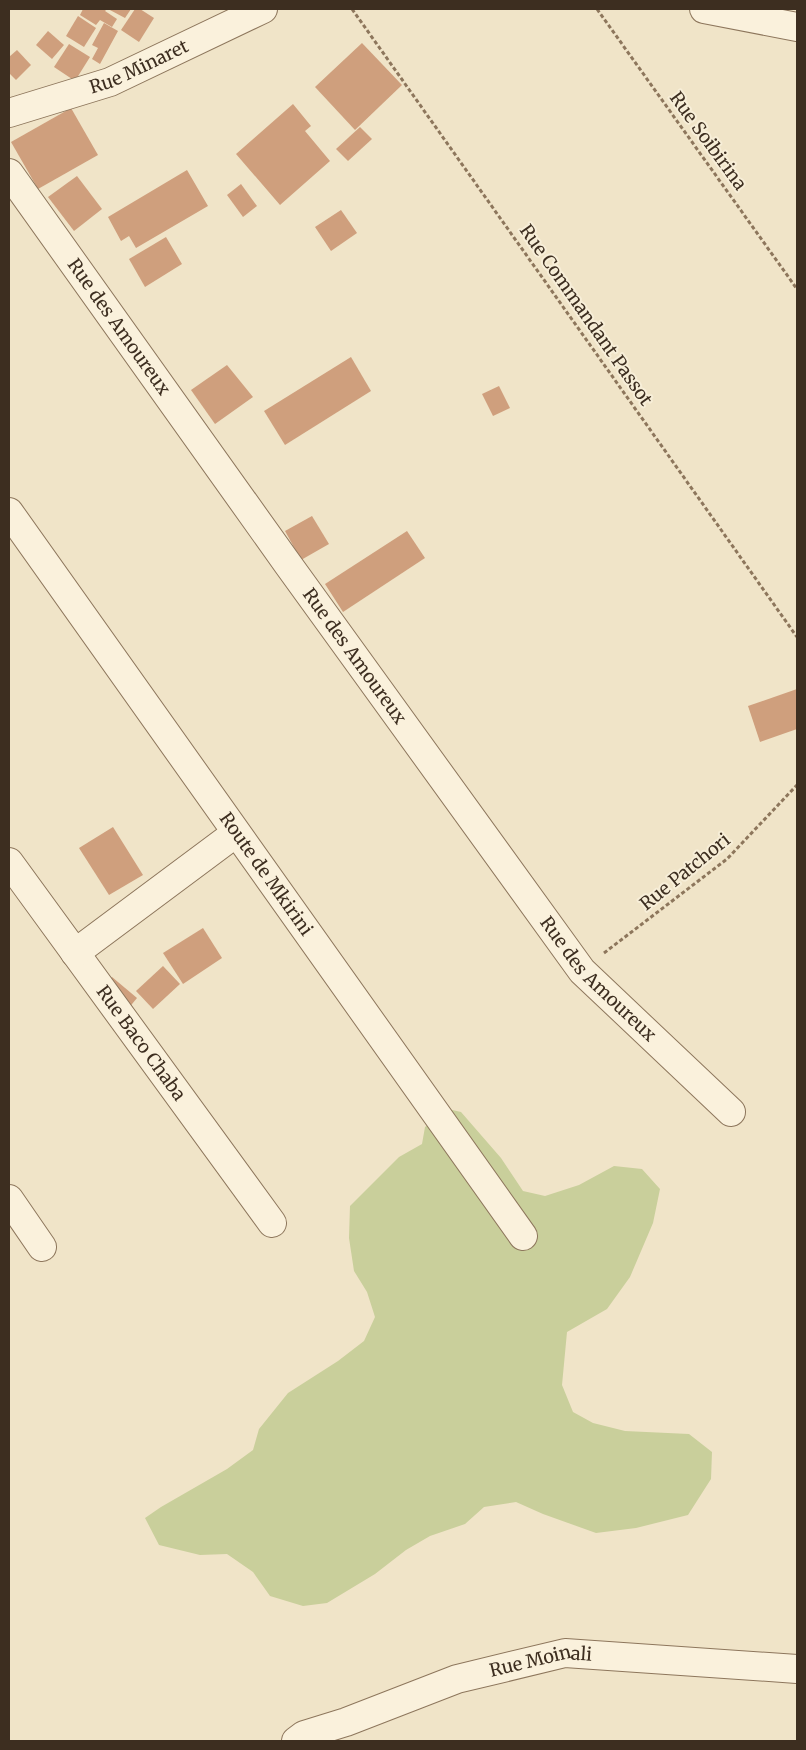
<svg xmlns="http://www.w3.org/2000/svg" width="806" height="1750" font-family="Merriweather,serif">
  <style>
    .green { fill: #c9cf9b }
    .building { fill: #cf9f7d }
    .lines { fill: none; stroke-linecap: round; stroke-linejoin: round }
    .minor-casing { stroke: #8d765c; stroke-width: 30 }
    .path { stroke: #8d765c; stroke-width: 3; stroke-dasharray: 4 2.5; stroke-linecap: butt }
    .minor { stroke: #faf1dc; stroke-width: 28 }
    .labels { text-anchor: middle; stroke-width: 4; stroke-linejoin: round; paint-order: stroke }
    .street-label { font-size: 18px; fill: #3d2e20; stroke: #f7eed8 }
  </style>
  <rect width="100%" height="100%" fill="#f0e4c8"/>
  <path class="green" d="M448,1109l13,3 40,46 22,33 22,5 34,-11 35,-19 28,3 18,20 -7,34 -23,54 -23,32 -40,23 -5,53 11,27 20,11 32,8 64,3 23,18 -1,27 -23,36 -52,13 -40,5 -53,-19 -27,-12 -32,5 -19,17 -35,12 -24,14 -31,24 -48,29 -24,3 -33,-10 -17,-24 -26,-18 -27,1 -41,-10 -14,-27 16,-11 66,-38 26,-19 6,-21 29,-36 50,-32 26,-20 11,-24 -8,-25 -13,-21 -5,-33 1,-32 49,-49 23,-13 3,-17z"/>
  <g class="building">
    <path d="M83,9h24l-2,2 12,8 -5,8 -12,-7 -4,5 -16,-10z"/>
    <path d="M108,9h23l-6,9z"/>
    <path d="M135,9h5l14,9 -15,24 -18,-12z"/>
    <path d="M78,16l18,12 -12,19 -18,-11z"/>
    <path d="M104,23l14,8 -18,33 -8,-5 6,-11 -6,-3z"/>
    <path d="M48,31l16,14 -12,14 -16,-14z"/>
    <path d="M362,43l40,42 -47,45 -40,-43z"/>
    <path d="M69,44l21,13 -15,24 -21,-14z"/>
    <path d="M17,50l14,15 -15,15 -7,-7v-16z"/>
    <path d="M293,104l18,22 -6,5 25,30 -50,44 -44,-51z"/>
    <path d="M71,108l27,47 -60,34 -27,-47z"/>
    <path d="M360,127l12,12 -24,22 -12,-12z"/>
    <path d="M187,170l21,36 -72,42 -7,-12 -8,5 -13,-24z"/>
    <path d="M77,176l25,33 -28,22 -26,-34z"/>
    <path d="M241,184l16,22 -14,11 -16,-22z"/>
    <path d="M341,210l16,23 -26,18 -16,-24z"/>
    <path d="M166,237l16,27 -37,23 -16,-28z"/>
    <path d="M351,357l20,34 -86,54 -21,-34z"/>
    <path d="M227,365l26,32 -38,27 -24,-34z"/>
    <path d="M499,386l11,22 -17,8 -11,-22z"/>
    <path d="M312,516l17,28 -28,16 -16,-29z"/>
    <path d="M407,531l18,27 -82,54 -18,-28z"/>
    <path d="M797,689v40l-37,13 -12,-36z"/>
    <path d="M113,827l30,48 -34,20 -30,-47z"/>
    <path d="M203,928l19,30 -39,26 -20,-31z"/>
    <path d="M163,966l17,18 -27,25 -17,-18z"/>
    <path d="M112,977l25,21 -14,17 -25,-22z"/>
  </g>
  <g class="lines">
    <g class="minor-casing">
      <g id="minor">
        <path d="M704,9l93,18"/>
        <path id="s1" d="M9,113l101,-31 153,-73"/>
        <path id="s2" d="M9,173l278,390 295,408 149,141"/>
        <path id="s3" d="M9,512l514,724"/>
        <path id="s4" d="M9,862l263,361"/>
        <path d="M75,953l161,-120"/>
        <path d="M9,1199l33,48"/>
        <path id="s5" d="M296,1741l8,-6 42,-13 111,-43 108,-26 232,16"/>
      </g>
    </g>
    <g class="path">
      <path d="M352,9l445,628"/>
      <path d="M597,9l200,280"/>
      <path d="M604,953l123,-94 70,-74"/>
    </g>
    <use href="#minor" class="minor"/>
  </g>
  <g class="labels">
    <g class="street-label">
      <text dy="6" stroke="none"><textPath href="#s1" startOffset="138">Rue Minaret</textPath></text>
      <text transform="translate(708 141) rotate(54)" y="6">Rue Soibirina</text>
      <text transform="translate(586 315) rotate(55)" y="6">Rue Commandant Passot</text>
      <text dy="6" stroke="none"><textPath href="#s2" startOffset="189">Rue des Amoureux</textPath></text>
      <text dy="6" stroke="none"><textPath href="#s2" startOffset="594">Rue des Amoureux</textPath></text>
      <text transform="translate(685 872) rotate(-39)" y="6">Rue Patchori</text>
      <text dy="6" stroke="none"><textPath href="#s3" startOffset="444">Route de Mkirini</textPath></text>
      <text dy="6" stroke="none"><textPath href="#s2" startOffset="999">Rue des Amoureux</textPath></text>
      <text dy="6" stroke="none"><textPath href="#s4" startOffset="224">Rue Baco Chaba</textPath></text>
      <text dy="6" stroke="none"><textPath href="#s5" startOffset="259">Rue Moinali</textPath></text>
    </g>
  </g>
  <rect width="806" height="1750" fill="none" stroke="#3d2e20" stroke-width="20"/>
</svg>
